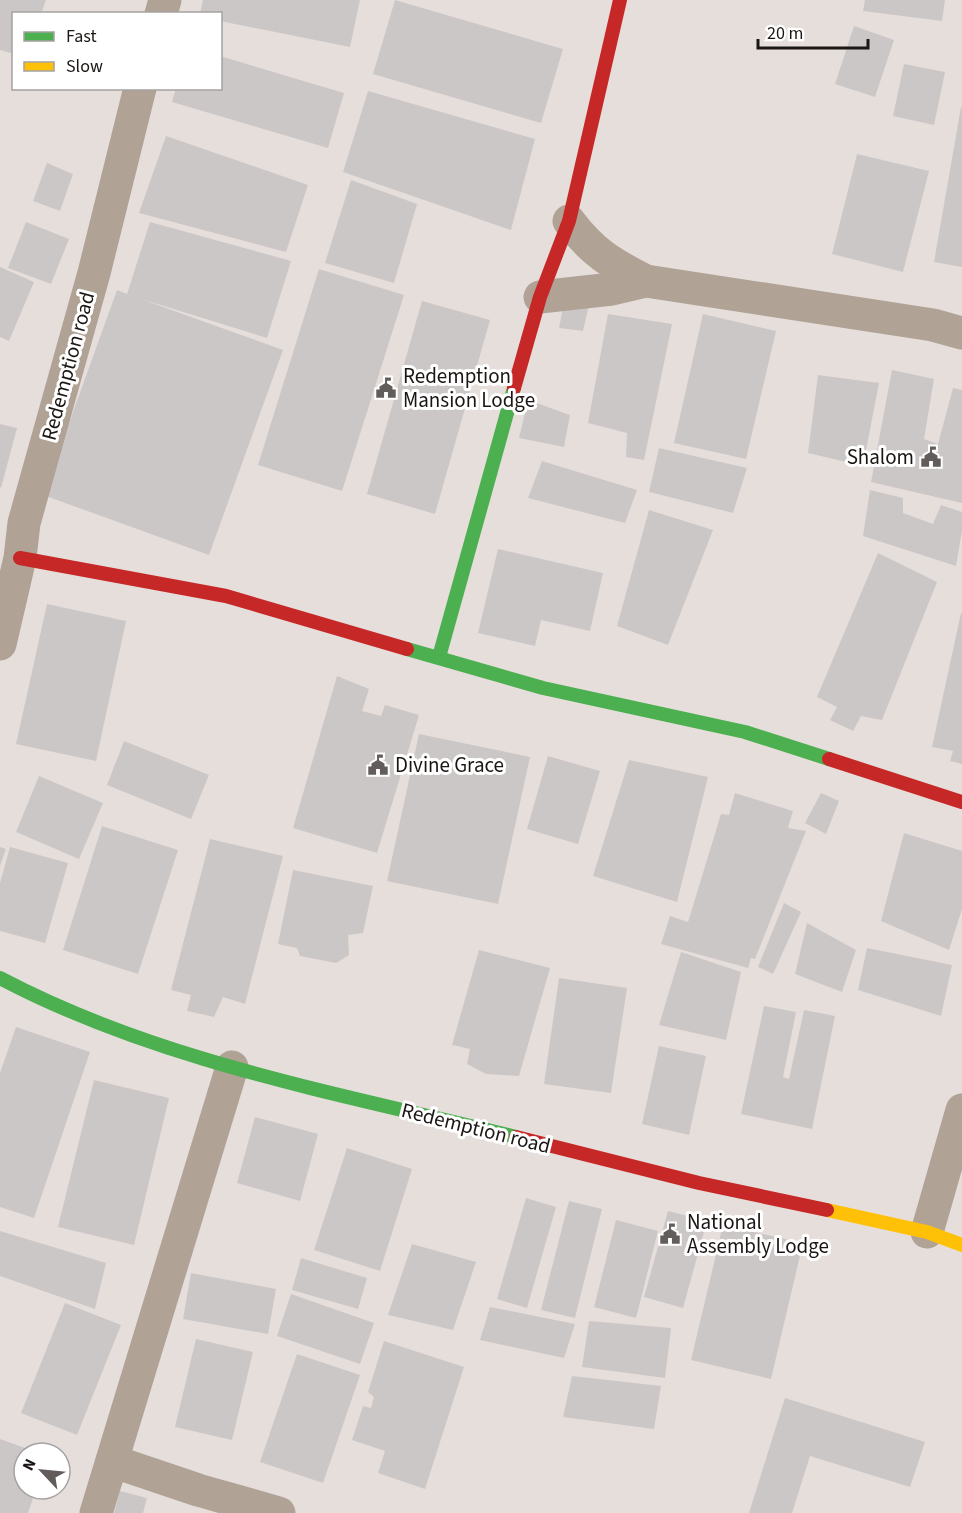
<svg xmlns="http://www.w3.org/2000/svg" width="962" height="1513" font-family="'Source Sans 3',sans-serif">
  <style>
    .building { fill: #ccc7c7 }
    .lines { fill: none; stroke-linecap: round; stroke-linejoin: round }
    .street { stroke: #b0a295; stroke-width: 33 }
    .fast { stroke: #4caf50; stroke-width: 14 }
    .slow { stroke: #ffc107; stroke-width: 14 }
    .jam { stroke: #c62828; stroke-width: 14 }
    .labels { text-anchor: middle; stroke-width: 6; stroke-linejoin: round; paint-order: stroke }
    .street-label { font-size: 21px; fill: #1b1614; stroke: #fff }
    .poi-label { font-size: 21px; fill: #1b1614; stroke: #fff; text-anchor: start }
  </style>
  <rect width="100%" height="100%" fill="#e6dedb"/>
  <g class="building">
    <path d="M0,0h46l-5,14h-27v40l-14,-4z"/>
    <path d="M203,0h157l-10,47 -130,-26v-7h-20z"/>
    <path d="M395,0l168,49 -22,74 -168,-49z"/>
    <path d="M865,0h80l-3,21 -79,-10z"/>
    <path d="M854,26l40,14 -19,57 -40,-13z"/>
    <path d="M220,56l124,37 -16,55 -156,-46 4,-14h44z"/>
    <path d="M904,64l41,8 -11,53 -41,-9z"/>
    <path d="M368,91l167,48 -24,91 -168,-58z"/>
    <path d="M961,107h1v160l-28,-5z"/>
    <path d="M166,136l142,49 -22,67 -147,-39z"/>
    <path d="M857,154l72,17 -26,101 -71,-18z"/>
    <path d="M47,163l26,11 -13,37 -27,-10z"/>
    <path d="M351,180l66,24 -23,79 -69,-20z"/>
    <path d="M26,222l43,17 -18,45 -43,-16z"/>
    <path d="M150,222l141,39 -24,77 -126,-39 142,51 -74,205 -166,-60 74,-205 10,4z"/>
    <path d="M0,267l34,15 -25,59 -9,-4z"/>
    <path d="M319,269l85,26 -62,196 -84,-26z"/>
    <path d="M422,301l68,19 -55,194 -68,-20z"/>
    <path d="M564,302l25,3 -6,26 -24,-3z"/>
    <path d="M608,314l64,10 -28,136 -18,-3 1,-24 -39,-10z"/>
    <path d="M703,314l73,17 -30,128 -72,-16z"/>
    <path d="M892,370l42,9 -10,60 14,5 15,-56 9,2v113l-91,-21z"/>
    <path d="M818,375l61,8 -16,83 -55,-13z"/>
    <path d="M528,400l42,15 -6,32 -45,-9z"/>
    <path d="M0,424l17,4 -16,60 -1,-1z"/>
    <path d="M659,448l88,20 -14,45 -84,-21z"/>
    <path d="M542,461l95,29 -12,33 -97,-25z"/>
    <path d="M870,490l33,8v15l30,11 8,-19 21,7v19l-6,35 -93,-30z"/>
    <path d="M649,510l64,20 -45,115 -51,-19z"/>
    <path d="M498,549l105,24 -13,58 -49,-11 -6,26 -57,-13z"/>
    <path d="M878,553l59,29 -55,138 -21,-4 -8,15 -23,-11 7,-13 -20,-10z"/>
    <path d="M47,604l79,17 -30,140 -80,-17z"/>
    <path d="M961,613h1v151l-12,-3 3,-10 -21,-4z"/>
    <path d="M337,676l32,13 -7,22 19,5 4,-11 34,10 -42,138 -84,-25z"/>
    <path d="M419,734l111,23 -32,147 -111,-23z"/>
    <path d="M124,741l85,34 -18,44 -84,-34z"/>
    <path d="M548,756l52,15 -22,73 -51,-15z"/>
    <path d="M629,760l79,17 -31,125 -84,-26z"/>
    <path d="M39,776l64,27 -24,56 -63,-27z"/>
    <path d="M735,793l58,18 -5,17 18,3 -51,128 -4,-1 -3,10 -87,-24 9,-28 18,6 33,-108 8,1z"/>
    <path d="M821,793l18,8 -13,33 -21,-11z"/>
    <path d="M102,826l76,24 -40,124 -75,-24z"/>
    <path d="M904,833l58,18v58l-13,41 -68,-29z"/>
    <path d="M210,839l73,17 -38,148 -22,-7 -9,20 -27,-6 4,-16 -20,-5z"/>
    <path d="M0,847l6,2 -6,17z"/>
    <path d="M10,847l58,16 -23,80 -45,-12v-48z"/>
    <path d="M293,870l80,16 -10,47 -15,2 1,20 -13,8 -36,-7 -3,-8 -19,-4z"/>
    <path d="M784,903l17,9 -28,62 -15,-7z"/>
    <path d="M807,923l49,27 -14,42 -47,-18z"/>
    <path d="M867,948l85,17 -11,51 -83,-26z"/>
    <path d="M479,950l71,18 -31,108 -33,-2 -19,-10 3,-15 -18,-4z"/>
    <path d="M681,952l60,20 -15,68 -67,-15z"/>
    <path d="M559,978l68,10 -16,105 -67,-9z"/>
    <path d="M764,1006l32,6 -13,65 6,2 15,-69 31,6 -23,113 -71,-15z"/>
    <path d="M16,1027l74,25 -56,166 -34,-11v-134z"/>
    <path d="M659,1046l47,10 -17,79 -47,-11z"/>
    <path d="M94,1080l75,18 -35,147 -76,-18z"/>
    <path d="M255,1117l63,17 -18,67 -63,-18z"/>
    <path d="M347,1148l65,21 -32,102 -66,-21z"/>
    <path d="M526,1198l30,9 -29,101 -30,-9z"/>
    <path d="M569,1201l33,8 -27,109 -34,-8z"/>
    <path d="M668,1211l39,10 -24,87 -39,-11z"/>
    <path d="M616,1220l42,11 -22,87 -42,-11z"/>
    <path d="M723,1225l80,18 -32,136 -80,-19z"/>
    <path d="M0,1231l106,32 -11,46 -95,-33z"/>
    <path d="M412,1244l64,18 -23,68 -65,-15z"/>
    <path d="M301,1258l66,20 -9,31 -66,-19z"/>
    <path d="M191,1273l85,16 -8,45 -85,-15z"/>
    <path d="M291,1294l83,29 -14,41 -83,-28z"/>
    <path d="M65,1303l56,22 -44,110 -56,-22z"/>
    <path d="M490,1307l85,17 -11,34 -84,-18z"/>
    <path d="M589,1321l82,7 -6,50 -83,-11z"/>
    <path d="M196,1339l57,13 -21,88 -57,-13z"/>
    <path d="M384,1341l80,26 -39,122 -47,-16 7,-22 -33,-11 11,-34 8,2 3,-11 -6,-5z"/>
    <path d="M297,1354l63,21 -37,108 -63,-21z"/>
    <path d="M572,1376l89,10 -7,43 -91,-12z"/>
    <path d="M785,1398l140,44 -15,45 -100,-31 -18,57h-43z"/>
    <path d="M0,1439l39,14h-15v36h12l-8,24h-28z"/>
    <path d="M120,1491l27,7 -4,15h-29z"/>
  </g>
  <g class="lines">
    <g class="street">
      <path d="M161,14l4,-14"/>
      <path d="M569,221c23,31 43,43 77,60l287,44 29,8"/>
      <path d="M540,297l72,-8 34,-8"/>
      <path d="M0,644l20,-86 4,-35 70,-250 46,-185"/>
      <path d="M927,1232l35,-122"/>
      <path d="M112,1461l86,29 81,23"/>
      <path d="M96,1513l136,-446"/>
    </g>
    <g class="fast">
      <path d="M407,649l136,39 202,44 84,27"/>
      <path d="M439,657l75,-269"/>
      <path d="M0,978c159,84 342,116 516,159"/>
    </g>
    <path class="slow" d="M827,1210l100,22 35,13"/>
    <g class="jam">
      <path d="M514,388l26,-91 29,-76 51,-221"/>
      <path d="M20,558l206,38 181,53"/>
      <path d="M829,759l133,43"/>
      <path d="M516,1137l183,46 128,27"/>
    </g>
  </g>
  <defs>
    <g id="civic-bare" transform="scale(1.62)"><path d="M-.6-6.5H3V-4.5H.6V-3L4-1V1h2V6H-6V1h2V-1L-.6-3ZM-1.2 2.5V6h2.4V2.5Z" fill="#625c5a" stroke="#fff" stroke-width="2.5" paint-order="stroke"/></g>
  </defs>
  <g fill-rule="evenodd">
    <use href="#civic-bare" x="386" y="388"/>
    <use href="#civic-bare" x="931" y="457"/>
    <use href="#civic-bare" x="378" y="765"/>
    <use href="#civic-bare" x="670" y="1234"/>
  </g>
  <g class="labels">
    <g class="street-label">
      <text transform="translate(68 366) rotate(-75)" y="7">Redemption road</text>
      <text transform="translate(476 1128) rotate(14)" y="7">Redemption road</text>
    </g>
    <g class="poi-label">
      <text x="403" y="383">Redemption<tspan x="403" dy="24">Mansion Lodge</tspan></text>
      <text x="914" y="464" text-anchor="end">Shalom</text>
      <text x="395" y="772">Divine Grace</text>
      <text x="687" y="1229">National<tspan x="687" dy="24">Assembly Lodge</tspan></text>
    </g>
  </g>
  <rect x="12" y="12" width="210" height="78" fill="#ffffff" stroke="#a4a2a1" stroke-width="1.5"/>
  <rect x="24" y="32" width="30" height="9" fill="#4caf50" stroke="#a4a2a1" stroke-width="1.5"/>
  <text x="66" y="42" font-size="18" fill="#1b1614">Fast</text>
  <rect x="24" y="62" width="30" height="9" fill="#ffc107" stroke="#a4a2a1" stroke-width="1.5"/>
  <text x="66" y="72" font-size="18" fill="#1b1614">Slow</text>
  <g transform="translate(42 1471) rotate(296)"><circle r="28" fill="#ffffff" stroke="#a4a2a1" stroke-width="1.5"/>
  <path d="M0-4.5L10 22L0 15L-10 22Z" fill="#625c5a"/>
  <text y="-9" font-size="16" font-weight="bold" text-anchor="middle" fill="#1b1614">N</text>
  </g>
  <path d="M758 39v9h110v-9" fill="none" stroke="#1b1614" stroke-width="3"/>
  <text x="767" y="39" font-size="18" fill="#1b1614" stroke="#ffffff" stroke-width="4.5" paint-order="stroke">20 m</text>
</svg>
